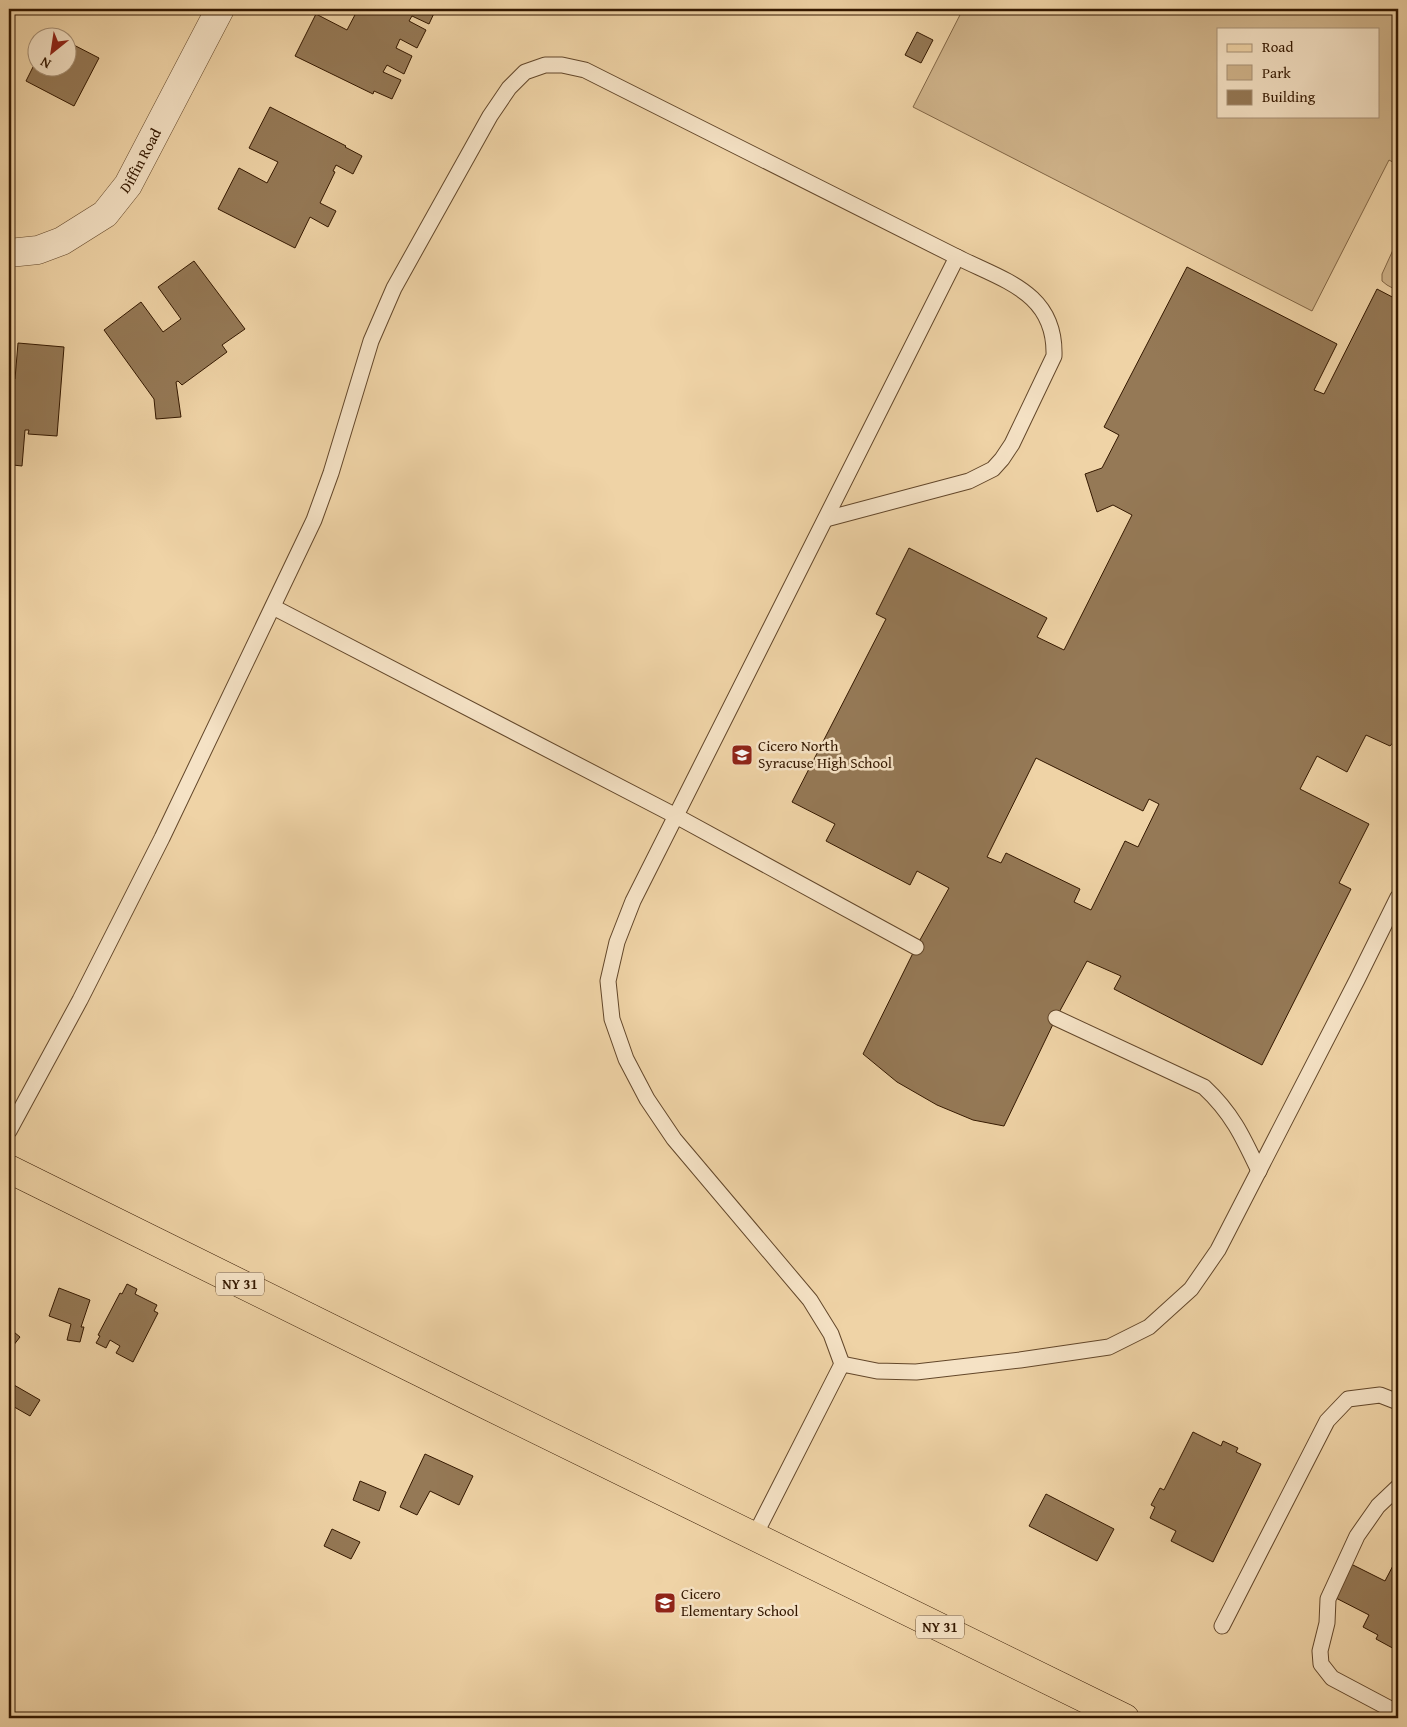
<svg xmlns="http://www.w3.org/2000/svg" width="1407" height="1727" font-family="'Gentium Book Plus',serif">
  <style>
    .green { fill: #cfb38a; stroke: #826645; fill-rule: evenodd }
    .building { fill: #957956; stroke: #341800; fill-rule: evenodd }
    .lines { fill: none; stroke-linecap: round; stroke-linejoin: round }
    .lane-casing { stroke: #63472a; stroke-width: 17 }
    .street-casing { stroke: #63472a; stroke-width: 29 }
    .primary-casing { stroke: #341800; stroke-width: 29 }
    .lane { stroke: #f5e2c5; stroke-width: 15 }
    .street { stroke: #f5e2c5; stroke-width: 28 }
    .primary { stroke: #efd3a6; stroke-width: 28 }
    .labels { text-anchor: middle; stroke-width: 5; stroke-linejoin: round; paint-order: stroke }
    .shield { fill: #f5e2c5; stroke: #6e553b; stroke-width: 1 }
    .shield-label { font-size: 14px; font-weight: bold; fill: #341800 }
    .street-label { font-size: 15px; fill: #341800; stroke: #f5e2c5 }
    .poi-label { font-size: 15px; fill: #341800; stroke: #f5e2c5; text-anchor: start }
  </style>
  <rect width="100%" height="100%" fill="#efd3a6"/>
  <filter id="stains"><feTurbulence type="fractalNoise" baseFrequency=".004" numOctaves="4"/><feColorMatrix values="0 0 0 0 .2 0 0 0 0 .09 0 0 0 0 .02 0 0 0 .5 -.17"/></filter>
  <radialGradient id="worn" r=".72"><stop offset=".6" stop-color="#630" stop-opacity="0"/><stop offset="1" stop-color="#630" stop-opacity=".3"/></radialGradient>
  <g class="green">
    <path d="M963,9h435v156l-9,-5 -77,151 -399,-204zM1218,29h160v87h-160z"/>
    <path d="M1398,239v52l-11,-6 -5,-4v-7z"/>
  </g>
  <g class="building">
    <path d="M353,9h83l-7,15 -17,-8 -3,5 17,9 -9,18 -17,-9 -4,9 16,8 -8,18 -17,-9 -4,7 18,8 -9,19 -18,-8 -1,3 -78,-38 21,-42 31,16 10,-19z"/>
    <path d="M917,32l16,8 -12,23 -16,-8z"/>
    <path d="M68,42l31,16 -25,48 -48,-25 7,-14 15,8 4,-7h16z"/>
    <path d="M270,107l76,39 -1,1 17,9 -9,18 -17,-9 -3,6 2,1 -15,31 16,8 -8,16 -18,-10 -15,31 -77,-39 21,-41 28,15 11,-21 -29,-14z"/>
    <path d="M194,261l51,68 -23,16 5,7 -45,33 -4,-4 -2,1 5,35 -25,2 -2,-20 -50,-69 37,-28 22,30 18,-13 -23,-32z"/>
    <path d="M1187,267l150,77 -23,46 10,4 53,-105 21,11v437l-8,9 -24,-11 -19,37 -30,-16 -17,33 69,35 -30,59 12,6 -89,176 -148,-76 7,-13 -34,-15 -31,57 -52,108 -31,-6 -36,-15 -40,-23 -34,-28 53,-107 33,-59 -32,-17 -7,14 -84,-44 9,-17 -43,-22 94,-183 -10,-5 33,-66 138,70 -10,19 27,13 68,-135 -19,-10 -16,7 -12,-38 17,-6 17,-33 -15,-8zM1036,758l107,53 6,-12 10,5 -21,43 -13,-6 -34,69 -17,-8 6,-13 -74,-36 -5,10 -14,-6z"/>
    <path d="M18,343l46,4 -7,89 -29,-2 1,-4h-4l-3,36 -9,-1 -1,6 -3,-1v-91h6z"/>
    <path d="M127,1284l10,5 -2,5 22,11 -3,6 4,2 -25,49 -17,-9 4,-7 -10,-6 -4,8 -10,-5 4,-7 -2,-1 22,-42 2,1z"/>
    <path d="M59,1288l31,12 -9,27h3l-4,15 -13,-2 4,-16 -22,-8z"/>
    <path d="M9,1328l11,9 -11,14z"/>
    <path d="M14,1385l26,15 -10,16 -21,-12v-10z"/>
    <path d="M1193,1432l28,14 2,-5 15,7 -2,4 25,12 -48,98 -42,-21 5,-10 -26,-13 5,-11 -4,-2 9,-17 4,2z"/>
    <path d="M425,1454l48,22 -14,29 -29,-14 -13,24 -17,-8z"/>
    <path d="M360,1481l26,11 -7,19 -26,-11z"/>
    <path d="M1046,1494l68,35 -17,32 -68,-35z"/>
    <path d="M332,1529l28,13 -9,17 -27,-13z"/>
    <path d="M1398,1556v95l-22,-12 2,-4 -15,-8 6,-12 -37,-19 17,-33 36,18z"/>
  </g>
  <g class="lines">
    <g class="lane-casing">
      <g id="lane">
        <path d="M826,519l143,-38 24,-12 9,-10 10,-15 42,-88c2,-63 -49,-75 -97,-99"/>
        <path d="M273,607l403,209 240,131"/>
        <path d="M1056,1018l148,69c28,26 39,50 55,84"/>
        <path d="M9,1131l71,-131 82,-162 152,-318 17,-47 40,-132 23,-53 96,-172 19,-28 16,-16 20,-7h17l23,5 372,187 -324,644 -16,41 -9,39 4,38 14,40 21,40 27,40 136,161 21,34 11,30"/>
        <path d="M1398,1487l-20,19 -21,30 -29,63 -1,24 -7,28 1,13 11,14 66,35"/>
        <path d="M754,1537l88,-173 35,7 39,1 104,-12 89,-13 40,-20 42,-38 27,-39 139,-270 41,-83"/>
        <path d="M1222,1626l105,-205 21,-22 32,-4 18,7"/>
      </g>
    </g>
    <g class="street-casing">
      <g id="street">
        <path id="s1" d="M9,253l29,-3 24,-9 43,-27 23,-29 92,-176"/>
      </g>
    </g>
    <g class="primary-casing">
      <path id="primary" d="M9,1169l463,229 653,320"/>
    </g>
    <use href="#lane" class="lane"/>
    <use href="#street" class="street"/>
    <use href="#primary" class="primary"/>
  </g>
  <defs>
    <g id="school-square" transform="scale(1.125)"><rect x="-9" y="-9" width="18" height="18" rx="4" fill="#8f2418" stroke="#f5e2c5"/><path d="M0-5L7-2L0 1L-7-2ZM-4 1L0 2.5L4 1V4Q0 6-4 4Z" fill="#fff"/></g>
  </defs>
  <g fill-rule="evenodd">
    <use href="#school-square" x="742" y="755"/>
    <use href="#school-square" x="665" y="1603"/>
  </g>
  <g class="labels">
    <g class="shield">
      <rect x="216" y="1272.5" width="48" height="23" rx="4"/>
      <rect x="916" y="1615.5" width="48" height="23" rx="4"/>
    </g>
    <g class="shield-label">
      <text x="240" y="1289">NY 31</text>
      <text x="940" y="1632">NY 31</text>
    </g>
    <g class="street-label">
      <text dy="5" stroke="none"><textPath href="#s1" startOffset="170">Diffin Road</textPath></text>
    </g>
    <g class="poi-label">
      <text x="758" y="751">Cicero North<tspan x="758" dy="17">Syracuse High School</tspan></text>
      <text x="681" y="1599">Cicero<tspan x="681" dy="17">Elementary School</tspan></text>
    </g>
  </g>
  <rect width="1407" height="1727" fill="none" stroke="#efd3a6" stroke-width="30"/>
  <rect x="10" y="10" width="1387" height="1707" fill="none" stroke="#341800" stroke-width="2.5"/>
  <rect x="15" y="15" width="1377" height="1697" fill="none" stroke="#341800"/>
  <rect x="1217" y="28" width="162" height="90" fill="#f5e2c5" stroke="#a89176"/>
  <rect x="1227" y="44" width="25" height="8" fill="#efd3a6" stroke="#a89176"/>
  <text x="1262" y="52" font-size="15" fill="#341800">Road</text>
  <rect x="1227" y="65" width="25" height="15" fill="#cfb38a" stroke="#a89176"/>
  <text x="1262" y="78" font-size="15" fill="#341800">Park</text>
  <rect x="1227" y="90" width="25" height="15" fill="#957956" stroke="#a89176"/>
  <text x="1262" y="102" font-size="15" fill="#341800">Building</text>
  <g transform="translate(52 52) rotate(210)"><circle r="24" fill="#f5e2c5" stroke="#a89176"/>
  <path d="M0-4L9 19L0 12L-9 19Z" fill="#8f2418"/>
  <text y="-8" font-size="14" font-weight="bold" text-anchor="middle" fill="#341800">N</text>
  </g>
  <rect width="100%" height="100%" filter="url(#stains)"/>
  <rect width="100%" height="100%" fill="url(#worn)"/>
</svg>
